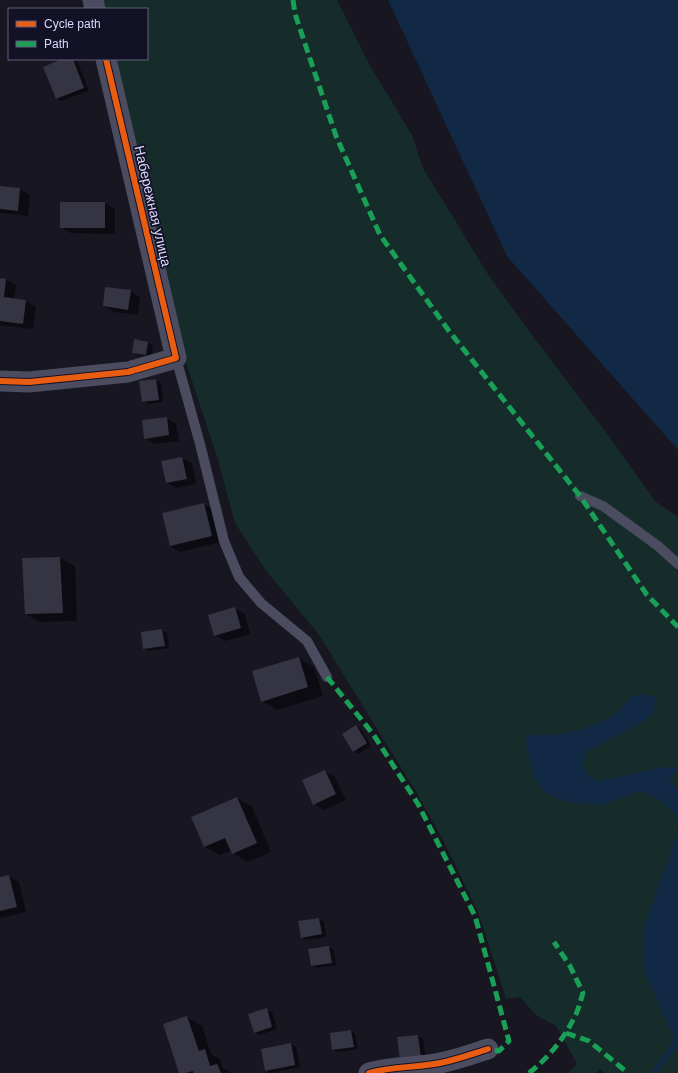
<svg xmlns="http://www.w3.org/2000/svg" width="678" height="1073" font-family="Arial,sans-serif">
  <style>
    .green { fill: #152c2b }
    .water { fill: #122946 }
    .shadow { fill: #0007 }
    .lines { fill: none; stroke-linecap: round; stroke-linejoin: round }
    .stream { stroke: #122946; stroke-width: 5.5 }
    .building { fill: #353443 }
    .lane { stroke: #4c4c61; stroke-width: 10 }
    .street { stroke: #4c4c61; stroke-width: 21 }
    .quiet { stroke: #1a9f57; stroke-width: 5; stroke-dasharray: 10 5; stroke-linecap: butt }
    .cycleway-casing { stroke: #131126; stroke-width: 8 }
    .cycleway { stroke: #e95d12; stroke-width: 6 }
    .labels { text-anchor: middle; stroke-width: 3.5; stroke-linejoin: round; paint-order: stroke }
    .street-label { font-size: 14px; fill: #dad9fd; stroke: #131126 }
  </style>
  <rect width="100%" height="100%" fill="#171621"/>
  <path class="green" d="M102,0h235l32,64 43,71 11,33 66,108 46,63 70,92 51,71 22,15v272l-9,-9 8,-11 -13,-2 -65,14 -11,-5 -6,-12 4,-12 56,-30 15,-24 -13,-4 -13,3 -11,13 -12,9 -27,11 -28,5h-24l-4,8 4,13 4,19 11,17 23,10 34,3 39,-14 19,9 16,12 3,19 -35,100 13,66 20,44h2v32h-74l-4,-4 -3,4h-29l9,-9 -21,-38 -20,-11 -16,-18 -14,2 -28,-87 -35,-72 -28,-50 -96,-155 -54,-66 -30,-46 -17,-63 -40,-122 -65,-279h34v-50h-43z"/>
  <g class="water">
    <path d="M388,0h290v450l-171,-194z"/>
    <path d="M644,694l13,4 -4,15 -11,9 -56,30 -4,12 6,12 11,5 65,-14 14,2 -9,11 9,9v252l-2,1 -33,-73v-38l35,-100 -3,-18 -16,-13 -19,-9 -39,14 -34,-3 -23,-10 -11,-17 -4,-19 -4,-13 3,-8h25l28,-5 27,-11 12,-9 11,-13z"/>
  </g>
  <g class="shadow">
    <path d="M65,59h11l13,32 -28,10 -4,-2 -13,-32z"/>
    <path d="M0,187l20,2 10,6 -2,21 -28,-3z"/>
    <path d="M105,203l10,6v25l-44,-1 -10,-5z"/>
    <path d="M0,279l6,1 10,5 -2,15 12,1 10,6 -3,22 -33,-4z"/>
    <path d="M130,291l10,6 -2,18 -24,-3 -10,-6z"/>
    <path d="M135,340l13,3 5,2 -2,12 -13,-2 -5,-3z"/>
    <path d="M156,380l5,3 2,19 -15,2 -5,-3z"/>
    <path d="M166,418l10,6 3,17 -24,3 -10,-6z"/>
    <path d="M182,458l10,5 4,21 -19,4 -10,-5z"/>
    <path d="M204,504l10,6 7,32 -41,10 -10,-6z"/>
    <path d="M60,558l15,8 2,55 -37,1 -14,-8 -3,-55z"/>
    <path d="M235,608l10,6 5,20 -25,7 -10,-6z"/>
    <path d="M162,630l5,3 2,15 -20,3 -5,-3z"/>
    <path d="M299,658l15,9 9,29 -46,14 -15,-9z"/>
    <path d="M356,726l5,3 10,17 -13,8 -5,-3z"/>
    <path d="M325,771l10,6 11,23 -22,10 -10,-6 -11,-23z"/>
    <path d="M237,798l15,9 19,45 -23,10 -15,-9 -1,-3 -12,5 -15,-8z"/>
    <path d="M9,876l10,6 7,30 -26,6v-40z"/>
    <path d="M319,919l5,2 2,16 -20,3 -4,-3z"/>
    <path d="M329,947l5,3 2,15 -19,3 -5,-3 -2,-15z"/>
    <path d="M267,1010l5,2 5,17 -18,6 -5,-3z"/>
    <path d="M187,1017l15,9 9,28 9,5 3,9 8,5h-51z"/>
    <path d="M351,1031l4,3 3,15 -20,3 -5,-2z"/>
    <path d="M418,1036l5,3 3,21 -28,-22z"/>
    <path d="M291,1044l5,3 4,20 -30,6 -4,-3z"/>
  </g>
  <g class="lines">
    <path class="stream" d="M654,1073l22,-31 2,-19"/>
  </g>
  <g class="building">
    <path d="M62,59h11l11,29 -28,11 -13,-32z"/>
    <path d="M0,186l20,2 -2,23 -18,-2z"/>
    <rect x="60" y="202" width="45" height="26"/>
    <path d="M0,278l6,1 -2,18 22,3 -3,24 -23,-3z"/>
    <path d="M105,287l26,3 -3,20 -25,-4z"/>
    <path d="M134,339l14,3 -2,13 -14,-2z"/>
    <path d="M156,379l3,21 -17,2 -3,-21z"/>
    <path d="M167,417l2,18 -25,4 -2,-19z"/>
    <path d="M182,457l5,22 -21,4 -5,-22z"/>
    <path d="M204,503l8,33 -42,10 -8,-33z"/>
    <path d="M60,557l3,56 -38,1 -3,-56z"/>
    <path d="M235,607l6,21 -27,8 -6,-21z"/>
    <path d="M162,629l3,17 -22,3 -2,-17z"/>
    <path d="M299,657l9,30 -47,15 -9,-31z"/>
    <path d="M356,725l11,18 -14,9 -11,-18z"/>
    <path d="M325,770l11,24 -23,11 -11,-25z"/>
    <path d="M237,797l20,46 -25,11 -7,-16 -21,9 -13,-30z"/>
    <path d="M9,875l8,32 -17,4v-34z"/>
    <path d="M319,918l3,16 -21,4 -3,-17z"/>
    <path d="M329,946l3,17 -21,3 -3,-17z"/>
    <path d="M267,1008l5,19 -18,6 -6,-19z"/>
    <path d="M187,1016l12,35 6,-2 5,17 7,-2 4,9h-28v-2l-7,2h-7l-16,-49z"/>
    <path d="M351,1030l3,17 -22,3 -2,-17z"/>
    <path d="M418,1035l3,23 -21,2 -3,-23z"/>
    <path d="M291,1043l4,22 -30,6 -4,-22z"/>
  </g>
  <g class="lines">
    <g class="lane">
      <path d="M176,358l24,86 24,97 15,36 22,26 46,38 20,36"/>
      <path d="M580,496l23,10 55,40 20,18"/>
    </g>
    <g class="street">
      <path d="M93,0l2,9"/>
      <path d="M0,381l29,1 99,-10 48,-14 -70,-299"/>
      <path d="M369,1073c23,-7 47,-5 71,-10 16,-3 32,-9 48,-14"/>
    </g>
    <g class="quiet">
      <path d="M293,0l2,14 41,122 44,99 69,96 131,165 67,99 31,32"/>
      <path d="M327,677l46,57 45,70 57,112 34,125 -10,10 -11,-2"/>
      <path d="M566,1033l23,8 39,32"/>
      <path d="M529,1073c18,-14 34,-33 44,-53 5,-8 7,-18 10,-27l-13,-27 -16,-24"/>
    </g>
    <g class="cycleway-casing">
      <g id="cycleway">
        <path d="M0,381l29,1 99,-10 48,-14 -70,-299"/>
        <path d="M369,1073c23,-7 47,-5 71,-10 16,-3 32,-9 48,-14"/>
      </g>
    </g>
    <use href="#cycleway" class="cycleway"/>
  </g>
  <g class="labels">
    <g class="street-label">
      <text transform="translate(153 206) rotate(77)" y="5">Набережная улица</text>
    </g>
  </g>
  <rect x="8" y="8" width="140" height="52" fill="#131126" stroke="#63617c"/>
  <rect x="16" y="21" width="20" height="6" fill="#e95d12" stroke="#63617c"/>
  <text x="44" y="28" font-size="12" fill="#dad9fd">Cycle path</text>
  <rect x="16" y="41" width="20" height="6" fill="#1a9f57" stroke="#63617c"/>
  <text x="44" y="48" font-size="12" fill="#dad9fd">Path</text>
</svg>
